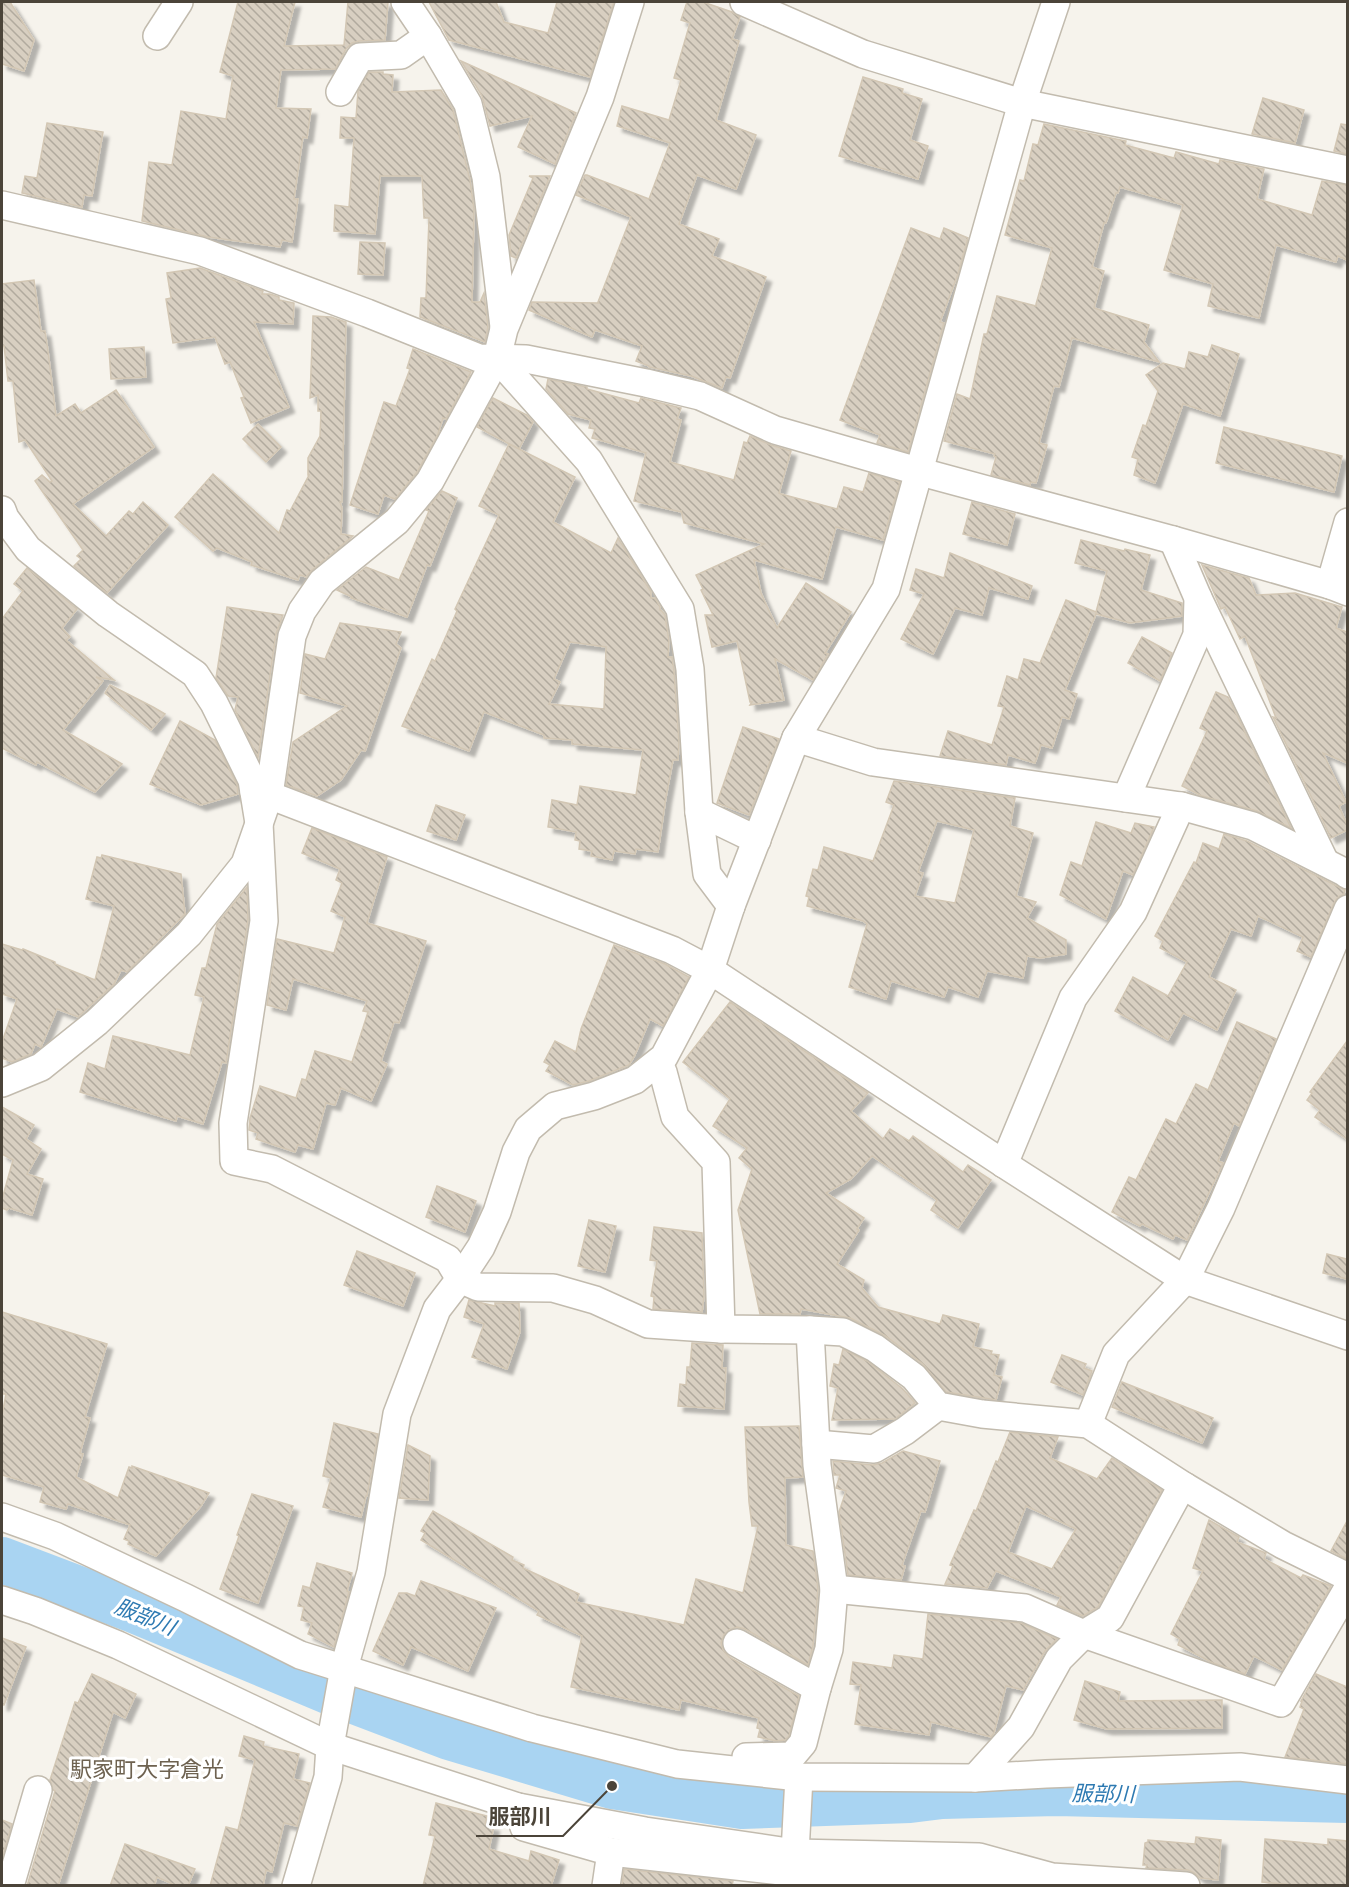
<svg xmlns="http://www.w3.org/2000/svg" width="1349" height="1887" font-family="'Roboto Condensed','Noto Sans JP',sans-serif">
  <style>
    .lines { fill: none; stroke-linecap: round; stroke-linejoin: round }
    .river { stroke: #a9d4f2; stroke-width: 46 }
    .building { fill: url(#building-back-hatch); stroke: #d3c7b4; stroke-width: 1.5; fill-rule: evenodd; filter: url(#shadow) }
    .minor-casing { stroke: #c2bbae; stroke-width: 30 }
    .minor { stroke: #fff; stroke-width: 27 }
    .labels { text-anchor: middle; stroke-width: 6; stroke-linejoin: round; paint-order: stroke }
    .water-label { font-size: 21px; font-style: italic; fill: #2e7ab2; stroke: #fff }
    .quarter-label { font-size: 22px; fill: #6e6250; stroke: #fff }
    .leader { fill: none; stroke: #4b4439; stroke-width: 2 }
    .callout-dot { fill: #4b4439; stroke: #fff; stroke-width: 2 }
    .callout-label { font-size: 21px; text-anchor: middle; font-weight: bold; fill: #4b4439; stroke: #fff; stroke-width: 6; stroke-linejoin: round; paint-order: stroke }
  </style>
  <defs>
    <pattern id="building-back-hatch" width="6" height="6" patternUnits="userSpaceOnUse" patternTransform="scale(1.5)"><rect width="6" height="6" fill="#d8cfc1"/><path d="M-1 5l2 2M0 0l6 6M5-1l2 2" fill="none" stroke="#b1aa9e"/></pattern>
    <filter id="shadow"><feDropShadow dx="5.5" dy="5.5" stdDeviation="1.5" flood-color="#0004"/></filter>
  </defs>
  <rect width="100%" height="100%" fill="#f6f3ec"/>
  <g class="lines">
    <path class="river" d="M2,1560l132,50 194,81 121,46 163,49 130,20 168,-6 32,-4 115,-3 291,7"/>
  </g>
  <g class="building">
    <path d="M2,2h8l24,38 -10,31 -22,-7z"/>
    <path d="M238,2h57l-11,44 60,-1 4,-43h40l-3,38 -26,1 -7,2 -6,6 -11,20 -54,1 -5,38 35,1 -4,29 -4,-1 -9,62h4l-6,43 -10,-2 -2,7 -72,-10 -66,-16 7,-59 23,3 9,-54 45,8 7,-43 -13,-4z"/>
    <path d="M429,2h67l8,20 44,11 9,-31h57l-24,75 -141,-37z"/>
    <path d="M687,2h16l29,10 8,5 -8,22 7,2 -23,79 40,15 -20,54 -39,-14 -18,49 40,15 -7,17 54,21 -36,101 -4,-1 -4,11 -31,-12 -42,-9v-1l-13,-5 6,-15 -47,-16 -3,7 -63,-27 3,-8 67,1 -1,-1 33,-85 -55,-22 9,-20h2l62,24 21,-56 -53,-17 5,-20 47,14 12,-40 -7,-2 16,-55 -9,-3z"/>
    <path d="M461,61l115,52 -21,51 -37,-17 14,-31 -42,10 -8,-30z"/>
    <path d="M369,72h14v2l10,1 -1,17 49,-2 12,20 17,70 4,29 -2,93h8l4,-9 4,34 -3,15 -65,-25 1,-19h5l3,-80h-5l-2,-42h-42l-5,58 -41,-3 1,-26 14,2 5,-69h-14l1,-21 15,1 2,-27z"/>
    <path d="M863,77l40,12 -1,4 20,6 -12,41 18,6 -10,33 -79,-23z"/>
    <path d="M1263,98l41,12 -9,33 -43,-9z"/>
    <path d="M47,123l56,9 -11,64 -8,-1 -2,12 -60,-14 3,-17 12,2z"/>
    <path d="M1044,124l82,17 -1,4 49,13 2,-6 43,12 1,-4 44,9 -7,30 55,16 10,-34 25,4v75l-9,-4 -2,6 -60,-17 -17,73 -51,-12 5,-22 -49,-14 19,-65 -63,-18 -2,6h-2l-10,30h-2l-12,44 12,4 -10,37 55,17 -5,17 15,20 -87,-24 -13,49 -5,-1 -15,57 8,2 -11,38 -5,-1 -1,3 -39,-10 5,-18 -2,-1 1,-2 -51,-13 13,-47 13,5 14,-65h3l10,-38 39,10v-2l16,-56 -47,-13 15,-55 4,1 9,-37 5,1z"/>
    <path d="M1341,124l6,1v29l-13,-3z"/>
    <path d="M529,176h21l-34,82 -5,-2 -2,-21 24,-57z"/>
    <path d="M911,228l29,11 4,-11 24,10 -10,36 -18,48 4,1 -36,129 -31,-9 3,-8 -40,-15z"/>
    <path d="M360,242l25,1 -2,32 -25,-1z"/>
    <path d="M200,268l63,23 -1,3h8l9,3v3l15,3 -1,21 -39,-2 35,85 -38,16 -10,-25 3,-1 -14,-35 -5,2 -10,-27 -42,6 -7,-44 5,-1 -4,-25z"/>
    <path d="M34,280l7,51h4l3,20 8,65 19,-12 6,9 35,-23 38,57 -81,57 33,32 23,-25 4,3 10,-12 25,23 -61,68 -33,-27 7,-7 -4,-3 6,-6 -48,-69 7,-6 8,7 2,-1 -27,-41 -6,2 -6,-61h-5l-4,-35 -2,1v-63z"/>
    <path d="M313,316l18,1 15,5 -4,180h-2l2,6 -1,26 12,2 -41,34 -6,7 -6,-2 -2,5 -47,-15 1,-3 -35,-14 -4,3 -38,-34 38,-43 66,59 8,-23 3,1 19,-36h-1v-17l12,-22 1,-25h-3v-16l-8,3z"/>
    <path d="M1212,345l27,9 -19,62 -37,-12 -28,79 -21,-8 4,-16 -6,-2 11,-32 3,1 12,-35 -12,-16 17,-12 22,6 4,-17 19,5z"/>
    <path d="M144,347l2,30 -35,2 -2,-30z"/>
    <path d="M413,349l58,23 -25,47 -3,-1 -5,16 -21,38 -22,27 -11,-4 -6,19 -28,-9 34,-103 12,4 14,-37 -3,-1z"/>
    <path d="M548,379l39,8v2l52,14 2,-5 40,10 -4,11 4,1 -11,42 64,18 10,-38 3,1 3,-7 21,9 20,6 -12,42 2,1 56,15 7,-22 19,5 6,-19 31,9 -17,58 -47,-13 -14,52 -68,-19 7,33 16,35 29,-45 45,29 -26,41 3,1 -15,26 -38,-21 9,41 -34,5 2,-3h-2l-13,-61 -25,6 -7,-32h8l-12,-25 2,-1 -7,-14 68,-31 -80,-21 -3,-13v2l-47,-11 12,-48 -54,-15 3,-9 -6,-1 2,-8 -23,-6 -22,-25z"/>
    <path d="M493,398l34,17 6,7 -14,27 -42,-22z"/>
    <path d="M258,424l23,23 -15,15 -23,-23z"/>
    <path d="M1224,427l118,29 -8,36 -118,-29z"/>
    <path d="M509,444l66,33 -22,45 58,31 7,-15 33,54v6h4l5,9v3l2,1 3,4 4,26 -1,16h4l2,14 5,71 -1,18h-5l-7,37 -8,55 -22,-3 -1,5 -21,-3 -2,9 -21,-4 1,-5 -13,-2 1,-8 -5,-1 1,-8 -28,-5 4,-27 25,5 3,-19 56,9 7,-45 -71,-6v-4l-28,-2v-3l-60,-23 -15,39 -67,-25 30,-67 3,2 22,-50 -2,-2 44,-94 -20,-9zM570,642l36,5 -2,62 -55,-5 11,-22 -6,-3z"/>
    <path d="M442,491l15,7 -27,68 -3,-1 -20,52 -56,-19 1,-1 -15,-7 29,-23 33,13 30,-69 -3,-1z"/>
    <path d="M972,502l43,12 -8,31 -44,-11z"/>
    <path d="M1081,540l43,11 1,-2 25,6 -9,35 41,13v13l-52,7 -34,-9 -31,76 12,4 -8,25 -7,-2 -10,31 -11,-3 -6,18 -27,-8 -2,10 -66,-9 8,-25 44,14 12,-38 -6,-1 9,-30 11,4 6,-21 16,4 26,-63 30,12 11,-41 -32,-8z"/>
    <path d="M950,553l82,33 -4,13 -39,-11 -7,27 -27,-7 -22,46 -32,-15 23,-45 -14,-4 6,-21 28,9z"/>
    <path d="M1202,565l47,13 7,17 39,-2 47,14 -6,21 11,4v131l-24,-10 23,49 -7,4 8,19v5l-16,8 -58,-121 3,1 -31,-82 -5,3 -15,-32 -4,2z"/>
    <path d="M27,568l50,41 -15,19 8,9 -4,3 48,40 -18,-3 7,4 -40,49 59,34 -27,28 -58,-30 -1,3 -34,-17v-129l21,-28 -9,-7z"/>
    <path d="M227,607l56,8 -7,19 -18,124 -23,-48 3,-13 -10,-1 -12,-18z"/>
    <path d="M340,623l61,9 -5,12 5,4 -36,103 -4,-1 -20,30 -24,16 -31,-11 7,-43 54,-36 -47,-13 5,-39 20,5z"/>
    <path d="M1142,637l30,16 -12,28 -32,-18z"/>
    <path d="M110,685l43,22 12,7 -14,16 -46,-37z"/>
    <path d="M1216,692l12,5 63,131 -34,-17 -55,-15 -20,-10 25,-55 -7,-3z"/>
    <path d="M180,721l35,19 22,45 1,9 -37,11 -51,-21z"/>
    <path d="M743,727l36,12 -30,76 -32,-12z"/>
    <path d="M894,781l121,17 -5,28 23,7 -17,63 20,6 -9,16 39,22v14l-26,4 -13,-2 -4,22 -36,-7 -9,26 -30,-10 -4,10 -53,-16 -5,18 -37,-12 18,-63 -4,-3 -56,-15 2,-9 -3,-1 7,-27 5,1 6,-23 49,14 21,-56 -8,-3zM937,821l37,9 -19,73 -40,-7 8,-23 -5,-1z"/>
    <path d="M436,805l29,10 -9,25 -29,-9z"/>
    <path d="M1096,822l35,11 4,-10 19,4 -21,48 -10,-4 -17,48 -46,-24 11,-33 11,4z"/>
    <path d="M312,828l75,29 -20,66 59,18 -27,82 -5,-1 -13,39 6,3 -16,37 -30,-13 -6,17 -9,-2 -13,46 -15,-4 -3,7 -39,-13 2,-6 -9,-3 1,-12 10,-32 36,12 6,-19 4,1 9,-29 37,11 16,-50 -5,-1 4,-10 -74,-22 -7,31 -19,-5 10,-66 57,14 11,-36 -14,-6 11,-28 -6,-3 4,-11 -38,-16z"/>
    <path d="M1224,834l23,7 98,49 -1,4 -6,3 -4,6 -23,54 -14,-6 6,-14 -45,-21 -7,20 -20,-7 -22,48 27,13 -19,40 -34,-17 -15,27 -53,-29 18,-34 35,19 19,-34 -27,-14 3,-7 -8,-5 39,-74 2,1 7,-20 16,6z"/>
    <path d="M102,855l79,19 4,40 -58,58 -6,-2 -7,14 -36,33 -21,-8 -16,38 -6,-3 -4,10 -19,8 -10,-4v-16l15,-43 -15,-5v-50l20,6 1,-1 32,13v2l40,16 19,-74 -28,-7 11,-42 4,1z"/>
    <path d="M247,887l1,33 -22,143 -4,-1 -19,62 -26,-8 -1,5 -96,-29 8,-29 17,6 8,-33 77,19 14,-58 -9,-2 7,-27h4l11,-44z"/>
    <path d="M614,945l51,19 24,13 -26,49 -13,-7 -15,36 -6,10 -40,16 -16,4 -27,-14 4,-6 -6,-3 11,-21 21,11 5,-23z"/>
    <path d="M730,1002l138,91 -17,18 32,28 7,-10 19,12 4,-5 50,36 5,-7 23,15 -33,48 -27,-18 6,-10 -65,-44 -21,23 -25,14 38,25 -7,11 2,1 -22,34 27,16 -2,8 16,19 62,17 3,-9 36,9 -6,23 19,4 -1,3 8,1 -5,20 8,2 -6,23 -50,-8 -23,-28 -39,-29 -34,-17 -49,-9 -1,5h-40l-22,-104 14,-41 -13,-11 8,-10 -34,-22 17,-27 -47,-37z"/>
    <path d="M1237,1022l39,17 -37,87 -5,-3 -16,38 5,2 -36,77 -12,-5 -2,4 -31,-15 -2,2 -28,-14 17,-35 7,3 30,-61 10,5 20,-40 12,6z"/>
    <path d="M1347,1041v98l-32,-22 5,-7 -13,-10 5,-7 -2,-1z"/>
    <path d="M2,1107l32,18 -8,14 15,10 -14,25 16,5 -11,36 -23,-7 -2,2 -5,-2v-9l11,-39 -11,-6z"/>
    <path d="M437,1186l39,15 -11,31 -39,-15z"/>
    <path d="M589,1220l27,6 -11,46 -27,-6z"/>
    <path d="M654,1227l48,6 2,63 -2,16 -49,-3 1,-12 -3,-1 6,-35 -7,-1z"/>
    <path d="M357,1251l58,22 -12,33 -59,-21z"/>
    <path d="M1327,1254l20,5v20l-24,-6z"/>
    <path d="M469,1300l26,6v-3h24l1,29 -13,37 -35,-12 12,-33 -20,-7z"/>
    <path d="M2,1312l105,32 -22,73 5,1 -10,35 3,1 -7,23 42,21 11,-31 3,1v-2l77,27 -8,13 -45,50 -28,-12 1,-3 -5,-2 6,-14 -62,-21 -2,5 -26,-7 4,-15 -42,-12v-60l4,-21h-4z"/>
    <path d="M692,1343l31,2 -1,23h4l-2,41 -46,-3 2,-22 6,1 1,-18h3z"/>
    <path d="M843,1349l24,12 36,28 12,14 -20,16 -63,1 6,-32 -8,-2 4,-22 5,1z"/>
    <path d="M1062,1355l24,9 -2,4 8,3 -9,24 -32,-13z"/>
    <path d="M1122,1382l91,36 -11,25 -90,-36z"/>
    <path d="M334,1423l44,11 -11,62h-1l-5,21 -38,-10 8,-29 -8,-2z"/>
    <path d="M799,1426l4,51 -18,1 1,67 27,6 5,38 -5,57 -5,19 -63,-36 -8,-2 -8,3 -5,5 -3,8 2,7 6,7 70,39 -10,40 -4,4 -9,1 -18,-4 2,-8 -3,-1 2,-10 -78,-18 -2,10 -108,-23 11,-51 -45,-21 2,-4 -118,-71 4,-7 -4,-2 12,-20 80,46 -1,3 12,5 -1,3 56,26 -3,8 108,23 12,-46 47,14 15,-67h-6l-3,-24 -4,-75z"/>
    <path d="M1010,1432l48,5 -8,21 47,21 15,-21 50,32 -64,117 -15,9 -26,-11 4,-8 -65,-26 -9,17 -42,-4 8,-18 -3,-1 24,-55 2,1 20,-50 2,1zM1026,1506l50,23 -24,40 -44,-17z"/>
    <path d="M408,1445l22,11 -2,44 -29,-2z"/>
    <path d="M903,1451l37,10 -15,51 -4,-1 -19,54 3,1 -4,14 -53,-5 -9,-63 7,-21 -10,-3 4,-13h-6l-1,-14 40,4 9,-2z"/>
    <path d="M252,1494l41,12 -35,97 -38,-14 19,-53 -2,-1z"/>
    <path d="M1209,1520l30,17 -2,5 29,11 -2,6 37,19 2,-3 28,11 -49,84 -28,-14 -9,18 -32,-11 -35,-18 2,-6 -9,-5 32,-63 -10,-3z"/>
    <path d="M1347,1521v38l-16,-8z"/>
    <path d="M317,1563l35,10 -5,18 2,1 -15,55 -26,-13 4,-11 -11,-3 3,-13 -6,-1 5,-20 7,2z"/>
    <path d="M421,1581l75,27 -28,63 -57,-24 -8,18 -30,-14 26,-58h8l8,3z"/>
    <path d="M928,1614l93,9 36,16 -12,12 -22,39 -17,-4 -12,47 -3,4 -60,-15 -2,13 -74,-11 6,-39 -11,-1 3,-22 39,6 2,-13 29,4z"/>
    <path d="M2,1638l24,9 -22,58h-2z"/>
    <path d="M92,1674l44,20 -11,24 -12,-6 -55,174h-31l28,-95 -2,-1 -3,-10 25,-78 3,1z"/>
    <path d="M1316,1674l31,13v77l-62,-7 19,-48 -4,-2 2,-6h-1z"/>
    <path d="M1085,1681l35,11 -2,9 104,-1v28l-115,1 -33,-9z"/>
    <path d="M244,1736l20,6 -1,4 36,8 -6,25 17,4 -13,43 -13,-3 -12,49 -6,-2 -3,16h-53l16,-59 12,3 17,-70 -16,-4z"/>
    <path d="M436,1803l51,13 -2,8 9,2 -5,23 40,12 2,-10 28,9 -8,26h-128l12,-50 -6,-1z"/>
    <path d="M2,1820l10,4 -10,35z"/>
    <path d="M1196,1837l25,3 -3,40 -18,-2 -6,-5 -6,-3 -42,-2 1,-3h-4l2,-22 3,-1v-2l47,4z"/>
    <path d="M1265,1839l63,6v-6l19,2v45h-43l-42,-4z"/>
    <path d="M125,1844l70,25 -7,17h-11l-20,-9 -3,9h-44z"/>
    <path d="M624,1869l109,12 -1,5h-110z"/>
  </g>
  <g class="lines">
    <g class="minor-casing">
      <g id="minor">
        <path d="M405,2l23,34 40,68 18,73 18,150"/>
        <path d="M744,2l119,52 159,49 326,67"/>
        <path d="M157,36l22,-34"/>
        <path d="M340,92l20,-35 41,-2 27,-19"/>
        <path d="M2,205l198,46 167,62 112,45 47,1 120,24 54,13 75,34 146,42 252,68 157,45 18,7"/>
        <path d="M497,358l92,103 91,148 10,60 9,143 8,62 24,32"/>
        <path d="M2,510l3,8 23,31 80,65 87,60 19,29 38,77 7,43 5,98 -31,202 1,38 38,8 176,90 12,20 18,8 75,1 42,12 53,24 73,5 89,1 33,2 32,16 39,29 24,29 44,8 106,10 96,62 99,59 65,32"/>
        <path d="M1330,585l18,-63"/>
        <path d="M1198,598l127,264"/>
        <path d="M796,738l77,24 308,44 72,20 91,46 4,3"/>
        <path d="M254,792l15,3 403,155 38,20 294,194 181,116 163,56"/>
        <path d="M1126,798l71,-163 1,-37 -25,-58"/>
        <path d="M699,812l58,28"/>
        <path d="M657,1064l6,8 12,45 41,45 5,167"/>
        <path d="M2,1083l39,-16 56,-45 92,-88 56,-70 24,-69 23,-159 10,-25 20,-29 75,-61 33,-40 67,-123 7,-29 96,-232 30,-95"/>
        <path d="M1004,1164l69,-166 60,-86 48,-106"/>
        <path d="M1088,1424l28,-70 69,-74 36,-72 127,-299"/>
        <path d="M816,1444l58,5 31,-18 33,-25"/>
        <path d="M2,1517l53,19 131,62 114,57 232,73 145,36 122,13 176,1 71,-4 194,-7 108,13"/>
        <path d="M834,1589l191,19 59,26 197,69 67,-115"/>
        <path d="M2,1600l33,11 83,34 212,101 188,61 127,24 150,22 184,4 73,20 134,9"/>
        <path d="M737,1643l80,45"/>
        <path d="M746,1757l46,-1 11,-13 14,-55 12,-39 5,-60 -17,-124 -7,-135"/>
        <path d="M975,1778l46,-51 38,-68 25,-25 26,-16 67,-123 7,-9"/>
        <path d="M518,1807l6,20 87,25 179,20 124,5h105"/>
        <path d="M795,1853l4,-76"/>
        <path d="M10,1886l28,-96"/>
        <path d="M296,1886l32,-109 2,-31 14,-78 27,-96 26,-158 40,-105 23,-30 21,-32 16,-35 19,-60 12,-23 27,-23 39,-10 41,-16 29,-23 46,-87 21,-64 65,-168 90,-149 136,-486 34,-101"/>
        <path d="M606,1886l5,-34"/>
      </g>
    </g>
    <use href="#minor" class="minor"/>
  </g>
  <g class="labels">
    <g class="water-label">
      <text transform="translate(145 1617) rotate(22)" y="7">服部川</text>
      <text transform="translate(1103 1794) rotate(1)" y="7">服部川</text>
    </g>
    <g class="quarter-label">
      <text x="147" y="1777">駅家町大字倉光</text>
    </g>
  </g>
  <path class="leader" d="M612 1786L563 1836H476"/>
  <circle class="callout-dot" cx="612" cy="1786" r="6"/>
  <g class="callout-label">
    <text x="520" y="1824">服部川</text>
  </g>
  <rect width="1349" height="1887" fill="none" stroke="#4b4439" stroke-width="6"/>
</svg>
